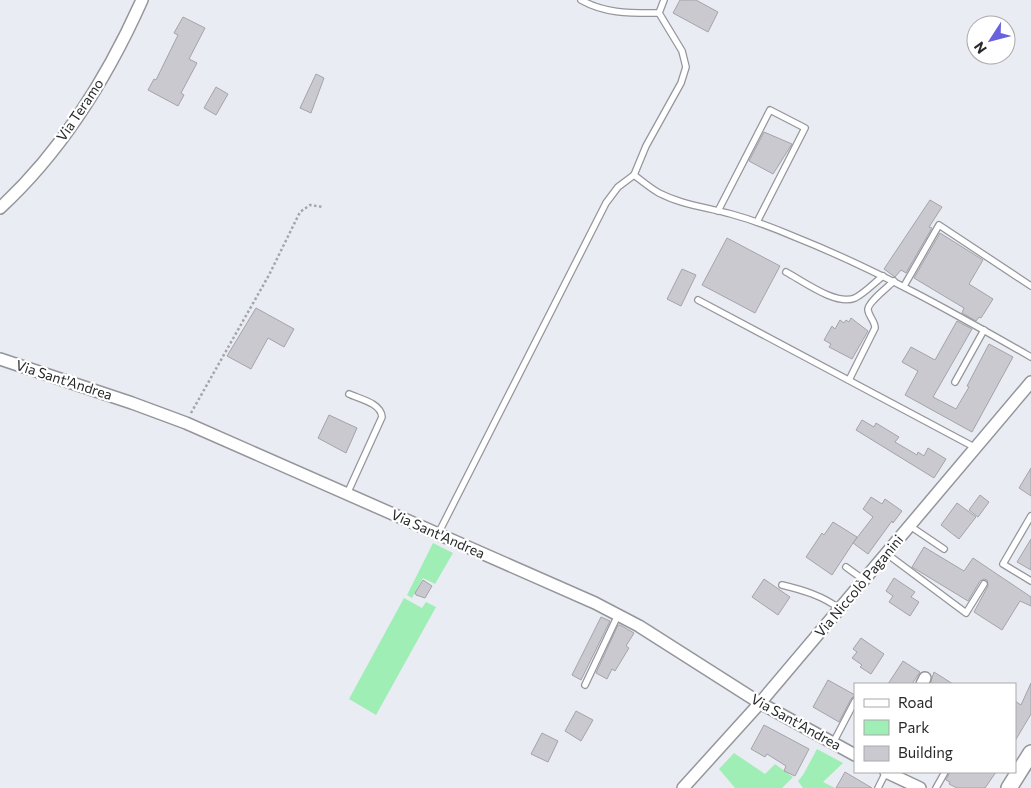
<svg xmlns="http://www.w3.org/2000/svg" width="1031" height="788" font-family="Commissioner,sans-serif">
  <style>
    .green { fill: #9feeb6 }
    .building { fill: #cbc9d0; stroke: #a5a3aa }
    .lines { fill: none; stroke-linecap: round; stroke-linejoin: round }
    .service-casing { stroke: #94969c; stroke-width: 8 }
    .minor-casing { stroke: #94969c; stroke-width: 14 }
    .tertiary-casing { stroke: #94969c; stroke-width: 18 }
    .path { stroke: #a3a5aa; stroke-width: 2.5; stroke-dasharray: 2.5 2.5; stroke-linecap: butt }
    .service { stroke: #fff; stroke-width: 5.5 }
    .minor { stroke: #fff; stroke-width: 11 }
    .tertiary { stroke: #fff; stroke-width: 15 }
    .labels { text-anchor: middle; stroke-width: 4.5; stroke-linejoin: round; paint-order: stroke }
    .street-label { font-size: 14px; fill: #28292b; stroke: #fff }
  </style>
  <rect width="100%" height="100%" fill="#eaecf3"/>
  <g class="green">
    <path d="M433,543l20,10 -18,31 -12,-6 -11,20 -5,-3z"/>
    <path d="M404,598l18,10 4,-6 10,5 -60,108 -27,-16z"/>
    <path d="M817,749l26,14 -20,19 12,6h-32l-5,-7 5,-6z"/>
    <path d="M734,753l31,21 10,-10 18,13 -11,11h-47l-16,-19z"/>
  </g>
  <g class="building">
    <path d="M680,0h16l22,12 -10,20 -35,-19z"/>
    <path d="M183,17l22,11 -16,31 8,4 -16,30 3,2 -6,11 -30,-16 6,-11 2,1 22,-45 -4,-2z"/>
    <path d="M316,74l8,4 -13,35 -11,-5z"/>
    <path d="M216,87l12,7 -12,21 -12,-7z"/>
    <path d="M764,132l28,12 -19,30 -24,-13z"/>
    <path d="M930,200l12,7 -13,20 3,1 -26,45 -5,-3 -6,7 -11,-8z"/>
    <path d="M940,233l43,27 -14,24 24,15 -12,19 -2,-1 -3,4 -14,-8 2,-5 -50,-30z"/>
    <path d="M727,238l53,28 -25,47 -53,-28z"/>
    <path d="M682,269l14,6 -15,31 -14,-7z"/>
    <path d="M256,308l38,21 -10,18 -16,-9 -17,31 -24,-13z"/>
    <path d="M851,318l17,13 -16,28 -23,-12 2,-3 -7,-4 8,-14 3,3 5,-9 4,3 2,-3 3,2z"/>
    <path d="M957,321l15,8 -39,68 23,12 13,-22 -2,-1 22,-42 24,13 -41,75 -67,-37 13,-24 -16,-9 9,-15 24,13z"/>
    <path d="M329,415l28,13 -11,25 -28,-15z"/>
    <path d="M862,420l12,7 2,-4 23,14 -4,5 22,13 1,-3 6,4 4,-8 18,11 -12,19 -78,-48z"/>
    <path d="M1031,468v28l-12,-8z"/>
    <path d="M980,495l9,7 -11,15 -9,-7z"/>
    <path d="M871,497l11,7 3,-5 17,12 -9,12 -1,-2 -24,33 -15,-11 20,-26 -10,-8z"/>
    <path d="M957,503l19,14 -17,22 -18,-14z"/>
    <path d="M833,522l24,15 -25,38 -26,-18 16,-24 2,2z"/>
    <path d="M1031,539v31l-14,-8z"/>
    <path d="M924,547l40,24 9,-13 58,39v9l-11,-5 -18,29 -28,-18 14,-26 -1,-6 -3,-1 -4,2 -12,20 -56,-34z"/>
    <path d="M894,578l21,14 -4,5 8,5 -9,14 -21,-14 4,-6 -7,-5z"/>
    <path d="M764,579l26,18 -12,18 -26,-18z"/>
    <path d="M423,580l9,6 -7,12 -9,-3 -1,-2z"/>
    <path d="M601,617l9,4 -29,59 -9,-5z"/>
    <path d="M618,625h2l14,8 -8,13 3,2 -14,23 -3,-2 -5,10 -11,-6z"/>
    <path d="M861,638l23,16 -13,20 -11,-7 2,-2 -10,-7 5,-6 -4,-3z"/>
    <path d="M903,661l17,11 -8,12h-24z"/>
    <path d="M934,672l19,12h-23z"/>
    <path d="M828,680l27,15 -4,4 -12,23 -26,-15z"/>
    <path d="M1031,683v31l-16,27v-40l6,4z"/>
    <path d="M576,711l17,9 -12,21 -16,-10z"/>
    <path d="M764,725l45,24 -14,27 -11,-5 2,-5 -19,-12 -2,3 -14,-8z"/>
    <path d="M542,733l16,8 -10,21 -17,-8z"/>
    <path d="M845,772l27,16h-36z"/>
    <path d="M950,772h46l-11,16h-28l-8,-4 1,-2 -4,-2z"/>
  </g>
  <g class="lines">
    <g class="service-casing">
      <g id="service">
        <path d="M581,0c25,14 50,13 78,13"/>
        <path d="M634,175l12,-29 35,-63 5,-16 -4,-16 -23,-38 5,-13"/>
        <path d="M718,211l52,-101 35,18 -48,94"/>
        <path d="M786,272c17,9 50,34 69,26 10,-5 19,-15 28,-22"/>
        <path d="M904,286l35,-61 92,61"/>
        <path d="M698,300l278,148"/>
        <path d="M849,380l26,-52c0,-7 -6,-11 -7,-18 -1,-7 20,-23 26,-29"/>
        <path d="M955,382l29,-52"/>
        <path d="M347,494l35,-77c-1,-14 -22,-18 -33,-23"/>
        <path d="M1031,516l-28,48 28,17"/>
        <path d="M910,526l34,23"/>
        <path d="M438,534l168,-331 12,-16 16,-12c8,6 16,13 25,18 23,12 47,14 72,21 22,6 43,14 64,23 83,33 159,76 236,120"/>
        <path d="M887,554l79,59 18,-29"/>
        <path d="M846,567l18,13"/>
        <path d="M782,585c21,5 41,11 58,24"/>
        <path d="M585,685l33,-70"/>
        <path d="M833,743l22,-42"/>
        <path d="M878,788l8,-16"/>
        <path d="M936,788l9,-16"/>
      </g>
    </g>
    <g class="minor-casing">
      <g id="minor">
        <path d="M0,208c62,-57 108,-132 142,-208"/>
        <path d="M0,359l132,44 54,20 409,180 44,23 121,77 95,52"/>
        <path d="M922,684l3,-6"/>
        <path d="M886,772l34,16"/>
        <path d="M683,788l77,-85 271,-321"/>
      </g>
    </g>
    <g class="tertiary-casing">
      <path id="tertiary" d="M1009,788l22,-35"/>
    </g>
    <path class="path" d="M191,413l78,-138 31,-63 10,-7 13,2"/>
    <use href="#service" class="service"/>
    <use href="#minor" class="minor"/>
    <use href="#tertiary" class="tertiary"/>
  </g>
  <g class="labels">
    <g class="street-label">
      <text transform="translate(80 110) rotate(-56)" y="5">Via Teramo</text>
      <text transform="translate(64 380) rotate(18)" y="5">Via Sant'Andrea</text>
      <text transform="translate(438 534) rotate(24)" y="5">Via Sant'Andrea</text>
      <text transform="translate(859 586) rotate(-50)" y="5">Via Niccolò Paganini</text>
      <text transform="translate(796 722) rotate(29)" y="5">Via Sant'Andrea</text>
    </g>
  </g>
  <rect x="854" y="683" width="162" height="90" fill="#ffffff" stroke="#a9a9aa"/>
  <rect x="864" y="699" width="25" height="8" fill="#ffffff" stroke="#a9a9aa"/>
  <text x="898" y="708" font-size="15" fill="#28292b">Road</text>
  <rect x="864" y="720" width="25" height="15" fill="#9feeb6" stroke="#a9a9aa"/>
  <text x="898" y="733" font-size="15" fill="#28292b">Park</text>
  <rect x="864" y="746" width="25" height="15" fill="#cbc9d0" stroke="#a9a9aa"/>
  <text x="898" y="758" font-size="15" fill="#28292b">Building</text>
  <g transform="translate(991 40) rotate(234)"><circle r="24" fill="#ffffff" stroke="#a9a9aa"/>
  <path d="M0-4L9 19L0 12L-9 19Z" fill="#6962dc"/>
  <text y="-8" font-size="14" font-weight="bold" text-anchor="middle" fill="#28292b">N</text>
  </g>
</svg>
